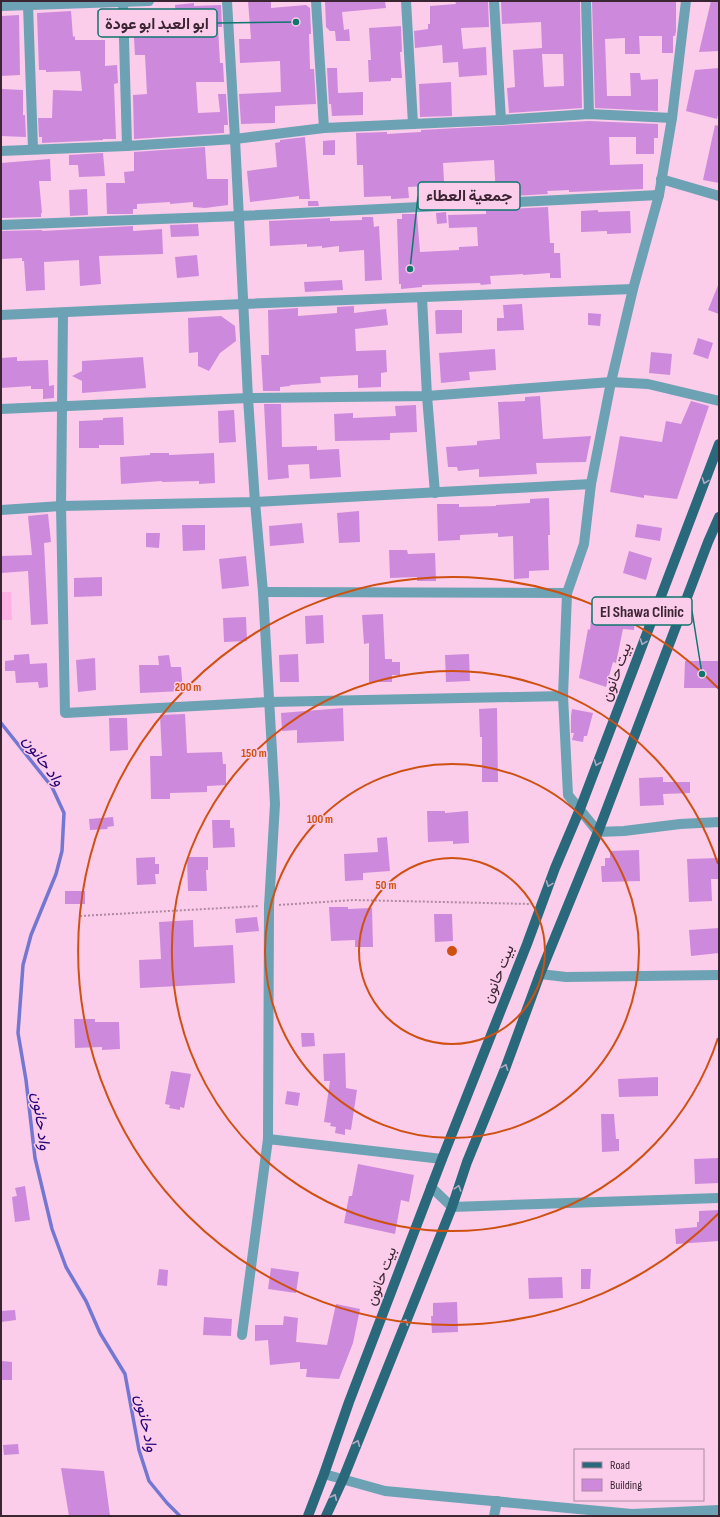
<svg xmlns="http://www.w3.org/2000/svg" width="720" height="1517" font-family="'Sofia Sans Condensed',Vazirmatn,sans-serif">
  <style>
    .green { fill: #feb1e4 }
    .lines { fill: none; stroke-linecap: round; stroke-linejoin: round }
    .stream { stroke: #7477d2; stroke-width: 3.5 }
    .building { fill: #cd89dc; fill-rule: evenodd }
    .path { stroke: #af8aa1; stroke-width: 2; stroke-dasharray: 2 2; stroke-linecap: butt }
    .minor { stroke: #6ca2b3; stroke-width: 10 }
    .major { stroke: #2a697b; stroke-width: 10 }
    .oneway { stroke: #b2aac3 }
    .ring { fill: none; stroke: #ce5112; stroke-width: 2 }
    .labels { text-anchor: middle; stroke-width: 3; stroke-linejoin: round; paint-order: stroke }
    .street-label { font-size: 15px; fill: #3b2533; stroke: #fbcdea }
    .water-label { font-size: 16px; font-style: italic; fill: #230377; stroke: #fbcdea }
    .centre { fill: #ce5112; stroke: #fbcdea; stroke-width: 2 }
    .ring-label { font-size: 12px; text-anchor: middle; font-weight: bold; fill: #ce5112; stroke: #fbcdea; stroke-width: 3; stroke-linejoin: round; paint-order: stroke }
    .leader { fill: none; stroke: #0f766e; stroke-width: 1.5 }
    .callout-dot { fill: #0f766e; stroke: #fbcdea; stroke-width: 1.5 }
    .callout { fill: #fbcdea; stroke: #0f766e; stroke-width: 1.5 }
    .callout-label { font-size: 16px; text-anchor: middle; font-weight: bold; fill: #3b2533 }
  </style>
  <rect width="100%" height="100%" fill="#fbcdea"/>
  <path class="green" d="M1,592h10l1,28h-11z"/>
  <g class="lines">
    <path class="stream" d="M1,723l51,64 12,26 -2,38 -6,23 -25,61 -8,30 -5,68 8,47 9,78 17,71 14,38 20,34 14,32 25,41 14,76 10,31 18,22 13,13"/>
  </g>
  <g class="building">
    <path d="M248,1h23v7l35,-3 4,3 1,24v2h-2l1,35h4l2,35 -41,2v17l-34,1 -2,-30 42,-2 -1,-31 -40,2 -1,-24h12z"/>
    <path d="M325,1h60l1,7 -44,4 2,18 5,-1 1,12h-14l-1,-10h-5l-4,-4z"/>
    <path d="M455,1h33l1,26 -28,1 2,21 23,-2 1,28 -28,2 -1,-15 -15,1 -1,-18 -27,3 -1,-17 14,-2v-5h2v-18l26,-2z"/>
    <path d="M501,1h79l2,107 -73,5 -2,-25 8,-1 -2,-37 29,-2 -1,-26 -39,2zM542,54h21l1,32 -20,1z"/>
    <path d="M592,1h84v30l-1,5h-2v17h-11v-17h-23l1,18h-15v-16l-20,1 2,57h24l-1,-23h10l1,7 17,-1v32l-63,-3z"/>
    <path d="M711,1h8v50l-20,1z"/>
    <path d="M194,3v3l27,-1 1,22h-4l2,36h3l1,19h-28l2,31 22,-1 -2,-18h8l2,31h-4v8l-90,6 -1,-44 14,-1 -2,-39h-10l-2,-35h-3v-9l16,-2 1,14 29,-1 -1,-17z"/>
    <path d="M112,9l2,24 -15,1 -2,-24z"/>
    <path d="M71,11l2,26 2,-1v4h30v26l12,-1 1,18 -4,1 2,55h-13v1l-61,3v-6h-3l-1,-19h14l1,-28 29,1 -2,-20 -34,1v-2h-7l-2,-57z"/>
    <path d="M19,15l1,60 -19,1v-60z"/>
    <path d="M401,26l1,26h-2l2,26h-11v3l-22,1 -1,-22h3l-2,-32z"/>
    <path d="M327,68h10l1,25 25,-1v23l-31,1 -1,-12h-2z"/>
    <path d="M719,68v43l-2,8 -31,-8 9,-41z"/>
    <path d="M451,82l1,34 -32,1 -1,-33z"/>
    <path d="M1,89l22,1v25h2l1,22 -25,-1z"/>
    <path d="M589,121l69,3v14h-4v16h-18v-17h-27l1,28 33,-1v25l-74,3v-2l-22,1 1,3 -52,3 -2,-37 -51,3 2,36 -17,1 -1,-14 -19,1 1,11 -18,1v-3l-27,1 -1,-32h-6l-1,-32 31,-1v2l16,-1 18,-1v-2z"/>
    <path d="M715,125l4,1v57l-16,-3z"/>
    <path d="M305,137l5,62h-11v-3l-49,6 -3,-31 30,-4 -2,-24 5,-1v-2z"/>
    <path d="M335,140v15h-12v-14z"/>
    <path d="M205,147l2,32h21v26l-23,3 -12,-1v-5l-23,2v-2l-33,2v5h-4v5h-26l-1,-31h19l-1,-11 10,-1v-19z"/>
    <path d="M103,153l2,23 -26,1 -1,-12h-9v-10z"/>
    <path d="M50,159l1,22h-12l3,32h-1v4l-40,1v-55z"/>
    <path d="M87,189l1,26 -18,1 -1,-26z"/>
    <path d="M308,201h10l1,5h-11z"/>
    <path d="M548,207l2,36h4v10h6l1,25h-11v-5l-27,2v-1l-33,2 1,8 -10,1 -1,-2 -58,2v2l-21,2v-5h-2l-2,-65h5v-5h15l3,38 39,-2v-3l19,-1 -1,-19 -28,1 -1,-13 38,-1v-4z"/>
    <path d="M598,210v2l32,-1 1,22 -24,1v-3l-26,1v-21z"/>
    <path d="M446,212l1,11 -10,1 -1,-11z"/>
    <path d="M362,217h11l1,10 5,-1 3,54 -17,1 -1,-31 -25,2v-6l-17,2v-2l-15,1v-3l-37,2 -1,-25 61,-3v3l32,-1z"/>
    <path d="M198,224l1,12 -28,1 -1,-12z"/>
    <path d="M133,226v5l29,-2 1,25 -64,2 2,28 -21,2 -1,-26 -35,2 1,28 -19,1 -2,-30h-2v-3l-21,1v-28l41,-1v1z"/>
    <path d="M197,255l2,21 -22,2 -2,-21z"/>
    <path d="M342,280l1,10 -38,2 -1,-10z"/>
    <path d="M719,283v31l-11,-4z"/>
    <path d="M522,304l2,26 -27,1v-13h7l-1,-13z"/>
    <path d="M354,306v7l32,-4 2,16 -33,4 1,22 30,-1 1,22 -6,1v14l-23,1v-13l-38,2 1,6 -31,2v1l-10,1v4h-17l-2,-36h8l-1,-45 30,-2v8l39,-3v-6z"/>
    <path d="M437,310h25v23l-26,1 -1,-23z"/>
    <path d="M588,313l13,1 -1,12 -12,-1z"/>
    <path d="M221,316l14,10 1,15 -16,12 -11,18 -11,-5v-14l-9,1 -1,-35z"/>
    <path d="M698,338l15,5 -5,16 -15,-5z"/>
    <path d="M495,349l1,21 -27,2 1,8 -29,3 -2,-30z"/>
    <path d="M651,352l21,2 -2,21 -21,-2z"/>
    <path d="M17,357v4l31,-1 1,26 5,-1v13l-11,1v-10h-12v-3l-30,2v-30z"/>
    <path d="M143,357l3,31 -64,5v-12l-10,-5 10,-5v-10z"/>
    <path d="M540,396l3,43 48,-3 -5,26 -50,1 1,11 -58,3v-8l-21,2 -1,-4h-9l-2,-20 31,-2v-4l23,-2 -2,-37 27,-1v-4z"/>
    <path d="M691,401l18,5 -32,93 -33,-4v3l-34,-6 10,-56 42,6 4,-21 15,3z"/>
    <path d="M264,404h17l1,43 35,-1v4l22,-1 2,28 -31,2 -1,-15 -21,1 1,13 -21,2z"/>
    <path d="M416,405l1,27 -27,1v7l-55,1 -1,-27 19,-1v5l43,-2 -1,-10z"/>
    <path d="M234,410l2,32 -17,1 -1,-32z"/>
    <path d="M123,417l1,28h-25v3h-20v-27l24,-1v-2z"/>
    <path d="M150,453h19v2l45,-2 1,30 -16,1v-3l-37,1v-1l-41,3 -1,-27 30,-2z"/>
    <path d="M549,498l1,37h-2l1,35 -20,1v7l-15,1 -1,-43 -15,1v-4l-38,2v5l-22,1 -1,-37h22v3l37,-1v-1l34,-2v-4z"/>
    <path d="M359,511l1,31 -21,1 -2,-30z"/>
    <path d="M48,514l3,28 -7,1 4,81 -17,1 -3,-54 -27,2v-17l31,-1 -4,-39z"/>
    <path d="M302,523l2,20 -34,3 -1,-20z"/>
    <path d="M637,524l25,4 -2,13 -25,-4z"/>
    <path d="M182,525h23v25l-22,1z"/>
    <path d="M146,533h14l-1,15 -13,-1z"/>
    <path d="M389,550h18l1,4 27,-1 1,28h-19v-4l-27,1z"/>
    <path d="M629,551l23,7 -6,22 -23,-7z"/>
    <path d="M246,556l3,30 -27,3 -3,-30z"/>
    <path d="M102,577v19l-28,1v-19z"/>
    <path d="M593,601l43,5 -2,24 -11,-1 -7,34 -3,-1 -7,25 -27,-9 9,-49 2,1z"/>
    <path d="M383,614l2,45h7v3h8v13h-8v7h-23v-39l-5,1 -2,-29z"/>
    <path d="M323,615l1,28 -18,1 -1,-28z"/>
    <path d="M246,617l1,24 -23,1 -1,-24z"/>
    <path d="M29,654l1,10 17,-1 1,24 -9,1 -1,-6 -22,1 -1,-12h-10v-10l9,-1v-5z"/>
    <path d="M298,654l1,28h-19l-1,-27z"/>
    <path d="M469,654l1,27 -24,1 -1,-27z"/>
    <path d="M169,655l2,12h10l2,24 -43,2 -1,-28h20l-1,-9z"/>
    <path d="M95,658l1,32 -18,2 -2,-32z"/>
    <path d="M685,661h34v27h-35z"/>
    <path d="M343,708l1,33 -47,2v-13l-15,1 -1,-18z"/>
    <path d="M497,708l1,74h-16v-45h-2l-1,-28z"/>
    <path d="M572,709l21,4 -6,23h-3l-1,6 -11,-2 2,-7h-3v-17z"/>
    <path d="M185,714l2,39 35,-1 1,12h3v21l-19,1v6l-37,1v6h-19l-1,-43h12l-2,-41z"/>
    <path d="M109,718h18l1,32 -18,1z"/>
    <path d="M663,777v5h27v11l-27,1 1,11 -24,1 -1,-28z"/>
    <path d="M427,811h18v2l23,-2 1,32 -16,1v-3l-25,1z"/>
    <path d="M113,817l1,9 -7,1 1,2 -18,1 -1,-11z"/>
    <path d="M212,820h18v8h4l1,19 -22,1z"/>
    <path d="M387,837l3,34 -27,2v7l-18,1 -1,-27 34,-2 -1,-14z"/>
    <path d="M639,850l1,31 -38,1 -1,-16h4v-8h5v-7z"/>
    <path d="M155,857v7h4v10h-4l1,10 -19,1 -1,-27z"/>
    <path d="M187,857h21v13h-2l1,21h-19z"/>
    <path d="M719,858v21h-8l1,22 -23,1 -2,-43z"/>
    <rect x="65" y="891" width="20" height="13"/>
    <path d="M329,907h19v2l24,-1 1,39h-18v-7l-24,1z"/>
    <path d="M434,914h18l1,27 -18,1z"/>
    <path d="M257,917l2,14 -23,2 -1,-14z"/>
    <path d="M193,920l1,27 39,-2 2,38 -95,5 -1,-28 22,-1 -2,-37z"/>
    <path d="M719,928v25l-28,3 -2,-26z"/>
    <path d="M74,1019h21v3h24l1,27 -18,1v-3l-27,1z"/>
    <path d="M301,1033h13l1,13 -13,1z"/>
    <path d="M345,1053l1,35 11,2 -6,40 -6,-1v6l-10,-2 1,-6 -6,-1 1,-3 -7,-1 6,-41h-6l-1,-27z"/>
    <path d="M171,1071l20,3 -7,34 -4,-1v3l-11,-2 1,-3 -5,-1z"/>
    <path d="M658,1077v19l-39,1 -1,-18z"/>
    <path d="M287,1091l13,2 -2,13 -13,-2z"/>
    <path d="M601,1114h13l2,25h3v12l-17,1z"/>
    <path d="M719,1158v25l-24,1 -1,-25z"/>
    <path d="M358,1164l56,11 -5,27 -8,-2 -6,34 -51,-11 5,-27h3z"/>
    <path d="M25,1186l5,34 -15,2 -3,-25 5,-1 -2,-8z"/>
    <path d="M719,1210v31l-43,3 -1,-15 22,-2v-5h2v-11z"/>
    <path d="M271,1268l28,4 -3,21 -28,-4z"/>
    <path d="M159,1269l9,1 -1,16 -10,-1z"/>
    <path d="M581,1269h10l-1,20h-9z"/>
    <path d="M562,1277l1,21 -34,1 -1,-21z"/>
    <path d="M457,1302l1,30 -26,1 -1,-17h2v-13z"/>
    <path d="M336,1304l24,5 -7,34 -14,36 -33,-2 1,-8h-7v-7l-30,3 -2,-25 -13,1v-16h28l1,-9 14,2 -2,24 31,3z"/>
    <path d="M15,1310l1,10 -15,2v-11z"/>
    <path d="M204,1317l28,2 -1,17 -28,-1z"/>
    <path d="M2,1361l10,1v18h-10z"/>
    <path d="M18,1444l1,10 -15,1 -1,-10z"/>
    <path d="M61,1468l43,3 6,45h-41z"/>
  </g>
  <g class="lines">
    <g class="path">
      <path d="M279,905l74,-5 178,4"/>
      <path d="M80,916l179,-10"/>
    </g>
    <g class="minor">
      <path d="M227,1l8,138 13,259 7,104 8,90 12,212 -6,102 -1,233"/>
      <path d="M316,1l8,127"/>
      <path d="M406,1l7,123"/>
      <path d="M494,1l7,119"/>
      <path d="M586,1l3,113"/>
      <path d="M686,1l-14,117 -13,77 -26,94 -22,93 -20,102 -7,60 -17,49 -4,103 5,99 30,37 26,-1 56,-7 39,-2"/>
      <path d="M123,3l4,143"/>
      <path d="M28,5l5,144"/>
      <path d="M1,6l148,-5"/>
      <path d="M1,151l126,-5 108,-7 89,-11 177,-8 88,-6 83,4"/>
      <path d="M661,179l58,17"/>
      <path d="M1,225l238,-9 420,-21"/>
      <path d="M422,298l5,98 8,97"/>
      <path d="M63,313l-2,193 4,207 205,-11 293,-6"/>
      <path d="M1,315l242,-11 390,-15"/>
      <path d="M1,409l247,-11 179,-2 184,-14 37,2 71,17"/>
      <path d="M1,510l60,-4 194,-4 336,-18"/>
      <path d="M263,592l304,1"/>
      <path d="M540,974l26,3 153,-2"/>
      <path d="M431,1187l21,20 267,-9"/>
      <path d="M242,1335l26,-196 174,20"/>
      <path d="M324,1474l61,17 247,23 87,-4"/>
      <path d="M494,1516l3,-15"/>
    </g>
    <g class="major">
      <path d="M308,1516l16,-42 25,-72 93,-243 85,-215 28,-76 25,-59 139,-365"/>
      <path d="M326,1516l17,-37 109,-272 15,-45 38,-93 35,-95 58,-142 110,-290 11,-25"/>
    </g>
  </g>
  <defs><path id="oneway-chevron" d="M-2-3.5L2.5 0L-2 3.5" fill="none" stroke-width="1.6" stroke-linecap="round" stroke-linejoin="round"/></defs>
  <g class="oneway">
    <use href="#oneway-chevron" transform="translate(705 481) rotate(111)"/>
    <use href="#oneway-chevron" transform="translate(643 642) rotate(111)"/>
    <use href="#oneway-chevron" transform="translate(597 763) rotate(111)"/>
    <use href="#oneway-chevron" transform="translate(549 884) rotate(110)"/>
    <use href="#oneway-chevron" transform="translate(505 1067) rotate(-69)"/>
    <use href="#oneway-chevron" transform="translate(458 1188) rotate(-72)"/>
    <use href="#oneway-chevron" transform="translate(405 1322) rotate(-68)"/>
    <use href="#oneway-chevron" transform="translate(357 1443) rotate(-68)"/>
    <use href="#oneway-chevron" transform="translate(334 1497) rotate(-65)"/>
  </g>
  <g class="ring">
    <circle cx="452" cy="951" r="93"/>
    <circle cx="452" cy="951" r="187"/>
    <path d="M718 1038A280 280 0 1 1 718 864"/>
    <path d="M719 1213A374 374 0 1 1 719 689"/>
  </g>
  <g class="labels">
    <g class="street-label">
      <text transform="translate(616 672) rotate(-69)" y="5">بيت حانون</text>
      <text transform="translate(498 974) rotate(-68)" y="5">بيت حانون</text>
      <text transform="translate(381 1276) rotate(-69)" y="5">بيت حانون</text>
    </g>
    <g class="water-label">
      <text transform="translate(44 760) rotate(54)" y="6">واد حانون</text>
      <text transform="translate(42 1121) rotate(82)" y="6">واد حانون</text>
      <text transform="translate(147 1423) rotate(78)" y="6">واد حانون</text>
    </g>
  </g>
  <circle cx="452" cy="951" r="6" class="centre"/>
  <g class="ring-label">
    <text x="188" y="691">200 m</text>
    <text x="254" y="757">150 m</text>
    <text x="320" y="823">100 m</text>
    <text x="386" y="889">50 m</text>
  </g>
  <path class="leader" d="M296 22L217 23M410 269L418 196M702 674L692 611"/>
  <g class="callout-dot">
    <circle cx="296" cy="22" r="4"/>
    <circle cx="410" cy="269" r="4"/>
    <circle cx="702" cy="674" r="4"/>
  </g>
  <g class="callout">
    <rect x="98" y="9" width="119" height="28" rx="4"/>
    <rect x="418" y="182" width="102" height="28" rx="4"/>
    <rect x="592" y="597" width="100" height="28" rx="4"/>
  </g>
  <g class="callout-label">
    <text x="157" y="29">ابو العبد ابو عودة</text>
    <text x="469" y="201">جمعية العطاء</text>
    <text x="642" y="617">El Shawa Clinic</text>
  </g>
  <rect width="720" height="1517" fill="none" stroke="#3b2533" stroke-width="4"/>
  <rect x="574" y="1449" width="130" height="52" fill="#fbcdea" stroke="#ae8aa1"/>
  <rect x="582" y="1462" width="20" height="6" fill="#2a697b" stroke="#ae8aa1"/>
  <text x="610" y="1469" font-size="12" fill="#3b2533">Road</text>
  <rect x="582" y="1479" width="20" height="12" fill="#cd89dc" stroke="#ae8aa1"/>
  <text x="610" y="1489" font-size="12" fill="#3b2533">Building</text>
</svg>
